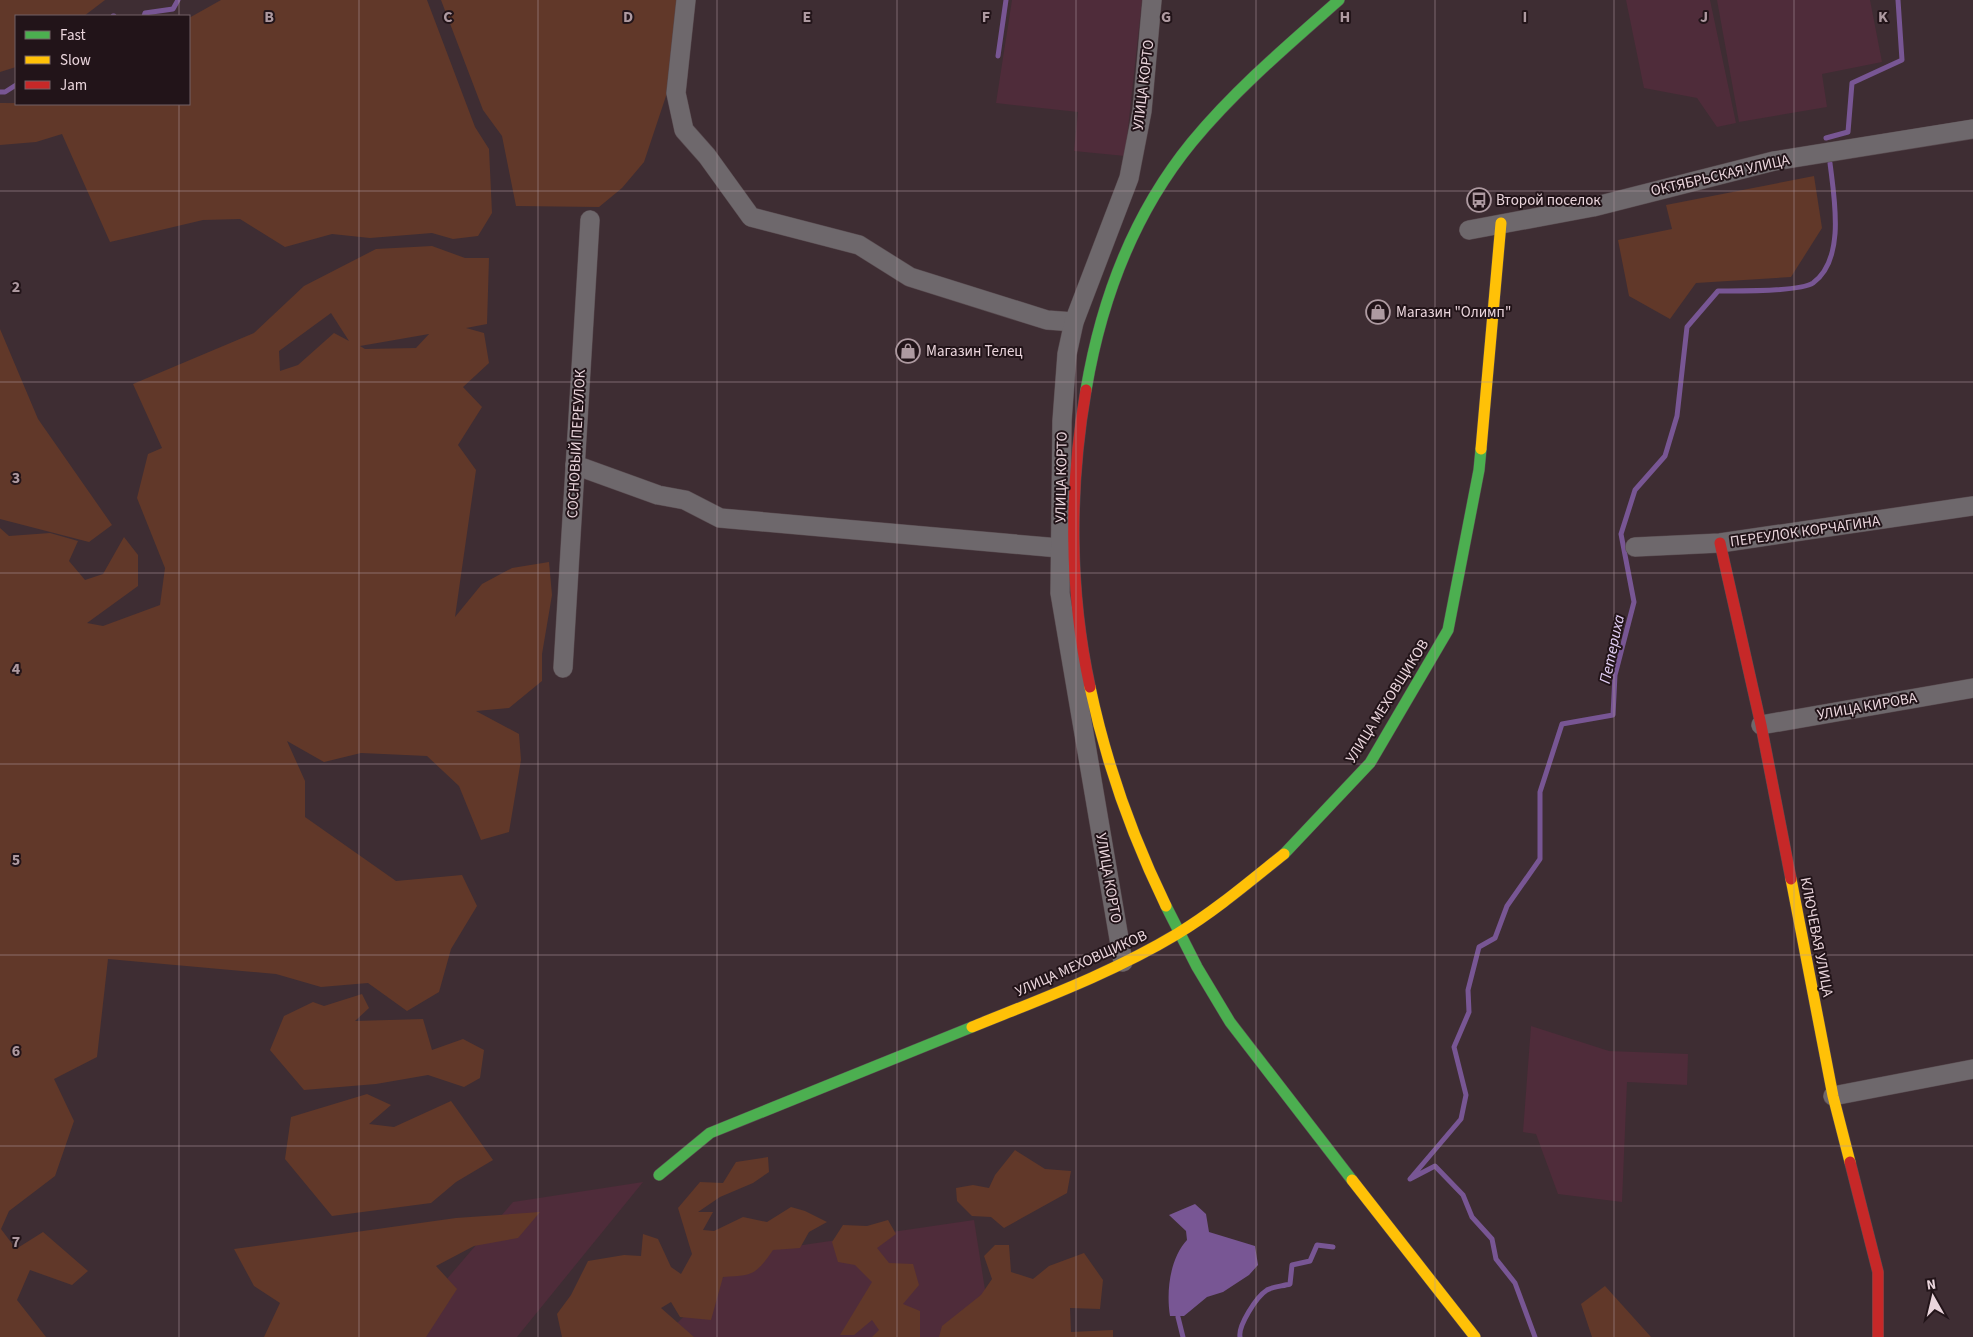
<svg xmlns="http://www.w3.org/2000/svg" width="1973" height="1337" font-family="'Source Sans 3',sans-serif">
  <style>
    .built { fill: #4f2c3a }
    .green { fill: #613829; fill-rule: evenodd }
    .water { fill: #785694 }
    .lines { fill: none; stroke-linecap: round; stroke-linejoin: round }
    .stream { stroke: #785694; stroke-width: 5 }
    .street-casing { stroke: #584a4f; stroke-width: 20 }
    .fast-casing { stroke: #584a4f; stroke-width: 12 }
    .slow-casing { stroke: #584a4f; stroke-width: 12 }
    .jam-casing { stroke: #584a4f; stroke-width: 12 }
    .street { stroke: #6e686c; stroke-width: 19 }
    .fast { stroke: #4caf50; stroke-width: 11 }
    .slow { stroke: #ffc107; stroke-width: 11 }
    .jam { stroke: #c62828; stroke-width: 11 }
    .grid { fill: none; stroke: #ae9aa1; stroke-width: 1; stroke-opacity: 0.55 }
    .labels { text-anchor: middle; stroke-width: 4; stroke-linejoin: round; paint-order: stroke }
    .street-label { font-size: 15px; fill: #ead5dc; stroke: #221419 }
    .poi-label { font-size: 15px; fill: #ead5dc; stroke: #221419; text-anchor: start }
    .water-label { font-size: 16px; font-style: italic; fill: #e4d1f7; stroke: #221419 }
    .grid-label { font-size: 16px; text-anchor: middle; font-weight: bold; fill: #ae9aa1; stroke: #221419; stroke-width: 4; stroke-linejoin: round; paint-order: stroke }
  </style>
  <rect width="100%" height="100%" fill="#3e2d33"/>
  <g class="built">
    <path d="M1012,0h130l-17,156 -51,-5 4,-39 -82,-9z"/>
    <path d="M1626,0h84l26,123 -19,4 -20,-29 -53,-10z"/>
    <path d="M1717,0h153l12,62 -60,12 5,33 -88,15z"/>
    <path d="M1531,1026l78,25 79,3 -1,31 -60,-3 -5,120 -64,-8 -22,-60 -13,-2z"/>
    <path d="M643,1182l-126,155h-120l116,-135z"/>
    <path d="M974,1220l12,76 -38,41h-285l85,-84z"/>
  </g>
  <g class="green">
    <path d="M0,0h105l-21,16h-68v51l-16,5z"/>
    <path d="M221,0h206l48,127 14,22 3,64 -14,23 -25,3 -21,-6 -62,5 -38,-4 -47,13 -45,-28 -37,1 -93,22 -48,-108 -26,8 -36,3v-42l189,1v-86z"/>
    <path d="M441,0h239l-14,96 -22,66 -22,26 -23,19 -83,-1 -14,-70 -19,-26z"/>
    <path d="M1814,176l8,52 -31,49 -95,6 -26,36 -41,-23 -11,-56 54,-11 -6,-24z"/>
    <path d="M432,246l33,12h24l-2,66 -21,4 18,5 5,30 -26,24 19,20 -24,38 18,25 -21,147 27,-33 30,-16 37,-6 3,33 -10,59v27l-33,27 -33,3 43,23 2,26 -12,72 -28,8 -22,-54 -32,-30 -66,-3 -37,9 -37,-21 18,40v36l91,64 66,-6 15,31 -26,43 -12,43 -32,19 -39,-28 -47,4 -45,-13 -168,-15 -11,98 -43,22 20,42 -19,55 -46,35 -8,18 15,20 27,-17 45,39 -16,14 -42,-15 -13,30 29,37h-46v-809l9,8 41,-3 28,8 -9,20 16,19 18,-6 21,-37 14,18v31l-51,37 16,3 57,-21 5,-37 -28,-70 11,-44 14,-6 -29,-64 121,-51 50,-47 72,-37zM331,313l18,28 -15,-8 -36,32 -18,6 -1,-20zM429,334l-13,14 -51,1 -5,-3z"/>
    <path d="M0,329l38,90 74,106 -23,17 -89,-23z"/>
    <path d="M362,994l7,14 -14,13 68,-2 9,31 31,-11 21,11 -4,28 -16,9 -36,-12 -52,9 -72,6 -34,-40 14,-34 29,-14 11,4z"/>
    <path d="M367,1094l24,11 -22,19 25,3 57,-26 42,59 -37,22 -25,21 -99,13 -47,-57 6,-42z"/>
    <path d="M1015,1150l30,19 26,2 -4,22 -63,35 -13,-11 -19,-1 -15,-15 -1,-13 17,-3 16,3 6,-13z"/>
    <path d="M768,1157l1,15 -16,11 -33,14 -22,15h15l-10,18 11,1 29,-14 24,5 24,-15 14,4 22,11 -18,10 -9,16 -27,2c-18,26 -20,25 -50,27l-12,43 -31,-3 -9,-15 -10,6 33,29h-132l-5,-23 14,-19 17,-34 36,-6 17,1 2,-22 15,5 13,28 10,7 11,-20 -14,-46 22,-26 23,1 13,-21z"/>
    <path d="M540,1212l-22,26 -44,8 -38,20 21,23 -31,48h-162l16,-34 -26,-17 -20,-37 222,-31z"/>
    <path d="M888,1220l8,14 -19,14 12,15 24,1 6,21 -16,19 17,7v26h-48l7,-7 -7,-10 -18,15h-14l32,-53 -17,-17 -17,-3 -6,-20 11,-17 24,1z"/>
    <path d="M995,1245h14l2,27 22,7 16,-13 35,-13 19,27 -3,29 -30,-1 1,24 42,-2v7h-174l3,-11 39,-31 11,-16 -8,-23z"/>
    <path d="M1605,1286l46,51h-59l-11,-33z"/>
  </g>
  <path class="water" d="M1195,1204l11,10 3,18 46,14 3,19 -9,10 -26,17 -16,5 -23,19h-14c-4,-25 0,-58 17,-76l-1,-9 -17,-16z"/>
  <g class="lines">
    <g class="stream">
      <path d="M113,16h1"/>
      <path d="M144,16l1,-3 28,-4 5,-9"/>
      <path d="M998,56l8,-56"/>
      <path d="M0,92h5l11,-7"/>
      <path d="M1826,138l22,-6 4,-49 50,-23 -4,-60"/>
      <path d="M1178,1317l5,20"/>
      <path d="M1240,1337c-2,-11 16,-40 27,-47 5,-3 16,-4 23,-6l2,-19 18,-4 7,-16 16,2"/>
      <path d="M1535,1337l-20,-54 -19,-24 -4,-20 -20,-22 -9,-22 -28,-29 -25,13 51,-60 5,-24 -12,-48 15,-35 -1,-22 11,-43 16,-9 12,-32 33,-47v-67l22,-68 51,-9 2,-40 19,-73 -13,-68 14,-44 30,-34 12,-40 10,-89 31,-36c18,0 82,1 95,-8 33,-24 21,-86 17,-120"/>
    </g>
    <g class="street-casing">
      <g id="street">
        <path d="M686,0l-10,93 8,37 23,26 44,61 108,28 51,32 137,43 27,2"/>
        <path d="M1469,230l124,-23 181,-46 199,-32"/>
        <path d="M575,465l83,30 27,5 35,18 339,30"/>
        <path d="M1635,547l85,-4 253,-37"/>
        <path d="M563,668l27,-448"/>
        <path d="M1761,725l212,-37"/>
        <path d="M1123,962l-63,-369 2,-172 5,-67 7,-32 55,-144 13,-67 10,-111"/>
        <path d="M1833,1096l140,-27"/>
      </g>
    </g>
    <g class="fast-casing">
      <g id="fast">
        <path d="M1086,390c15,-89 48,-177 106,-248 44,-53 96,-97 147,-142"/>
        <path d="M1284,854l86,-91 78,-133 31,-160 2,-21"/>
        <path d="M1166,906l31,61 33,55 122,158"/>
        <path d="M659,1175l51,-42 262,-106"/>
      </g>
    </g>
    <g class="slow-casing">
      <g id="slow">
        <path d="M1481,449l20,-226"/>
        <path d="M1090,687c16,76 42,149 76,219"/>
        <path d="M1791,879l42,217 17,66"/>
        <path d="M972,1027c69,-28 140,-54 205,-93 38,-23 72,-52 107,-80"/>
        <path d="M1352,1180l123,157"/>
      </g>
    </g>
    <g class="jam-casing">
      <g id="jam">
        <path d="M1086,390c-17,97 -17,201 4,297"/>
        <path d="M1720,543l41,182 30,154"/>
        <path d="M1850,1162l28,110v65"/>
      </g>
    </g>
    <use href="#street" class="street"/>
    <use href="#fast" class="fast"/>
    <use href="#slow" class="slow"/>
    <use href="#jam" class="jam"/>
  </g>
  <path class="grid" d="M179,0v16M359,0v1337M538,0v1337M717,0v1337M897,0v1337M1076,0v1337M1256,0v1337M1435,0v1337M1614,0v1337M1794,0v1337M179,104v1233M0,191h1973M0,382h1973M0,573h1973M0,764h1973M0,955h1973M0,1146h1973"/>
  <defs>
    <g id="bus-ring" transform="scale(1.25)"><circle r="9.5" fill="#221419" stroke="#ae9aa1" stroke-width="1.5"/><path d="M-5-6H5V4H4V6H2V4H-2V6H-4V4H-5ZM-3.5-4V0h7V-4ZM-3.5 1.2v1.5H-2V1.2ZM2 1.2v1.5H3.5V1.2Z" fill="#ae9aa1"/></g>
    <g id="shop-ring" transform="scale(1.25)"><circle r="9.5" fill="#221419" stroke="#ae9aa1" stroke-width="1.5"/><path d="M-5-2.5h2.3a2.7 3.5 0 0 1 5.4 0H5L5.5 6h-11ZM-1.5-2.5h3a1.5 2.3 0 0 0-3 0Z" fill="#ae9aa1"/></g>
  </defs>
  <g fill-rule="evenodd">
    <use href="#bus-ring" x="1479" y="200"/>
    <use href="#shop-ring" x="1378" y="312"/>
    <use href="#shop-ring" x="908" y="351"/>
  </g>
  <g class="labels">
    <g class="street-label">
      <text transform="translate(1143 85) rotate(-83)" y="5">УЛИЦА КОРТО</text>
      <text transform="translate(1720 175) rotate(-13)" y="5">ОКТЯБРЬСКАЯ УЛИЦА</text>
      <text transform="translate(576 444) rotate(-87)" y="5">СОСНОВЫЙ ПЕРЕУЛОК</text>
      <text transform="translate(1061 477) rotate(-89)" y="5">УЛИЦА КОРТО</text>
      <text transform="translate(1805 531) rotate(-8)" y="5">ПЕРЕУЛОК КОРЧАГИНА</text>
      <text transform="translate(1387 701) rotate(-58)" y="5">УЛИЦА МЕХОВЩИКОВ</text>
      <text transform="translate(1867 706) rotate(-10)" y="5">УЛИЦА КИРОВА</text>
      <text transform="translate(1109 878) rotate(80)" y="5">УЛИЦА КОРТО</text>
      <text transform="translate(1817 937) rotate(79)" y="5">КЛЮЧЕВАЯ УЛИЦА</text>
      <text transform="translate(1081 963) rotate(-24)" y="5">УЛИЦА МЕХОВЩИКОВ</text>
    </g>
    <g class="poi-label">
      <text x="1496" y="205">Второй поселок</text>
      <text x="1396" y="317">Магазин "Олимп"</text>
      <text x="926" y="356">Магазин Телец</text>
    </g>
    <g class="water-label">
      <text transform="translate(1611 649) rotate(-78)" y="6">Петериха</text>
    </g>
  </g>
  <g class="grid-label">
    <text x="269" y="22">B</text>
    <text x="448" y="22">C</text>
    <text x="628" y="22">D</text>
    <text x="807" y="22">E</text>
    <text x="986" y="22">F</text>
    <text x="1166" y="22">G</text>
    <text x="1345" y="22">H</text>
    <text x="1525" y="22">I</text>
    <text x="1704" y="22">J</text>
    <text x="1883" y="22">K</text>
    <text x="16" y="292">2</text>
    <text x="16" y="483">3</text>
    <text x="16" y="674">4</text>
    <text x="16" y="865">5</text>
    <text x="16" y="1056">6</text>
    <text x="16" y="1247">7</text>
  </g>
  <rect x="15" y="15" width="175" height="90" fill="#221419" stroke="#726167"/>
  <rect x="25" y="31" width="25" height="8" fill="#4caf50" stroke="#726167"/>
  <text x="60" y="40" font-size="15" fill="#ead5dc">Fast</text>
  <rect x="25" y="56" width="25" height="8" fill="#ffc107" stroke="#726167"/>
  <text x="60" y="65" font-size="15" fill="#ead5dc">Slow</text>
  <rect x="25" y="81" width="25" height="8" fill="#c62828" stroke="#726167"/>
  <text x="60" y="90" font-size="15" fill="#ead5dc">Jam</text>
  <g transform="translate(1933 1297) rotate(352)" stroke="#221419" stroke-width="4" paint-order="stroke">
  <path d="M0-4L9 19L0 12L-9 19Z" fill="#ead5dc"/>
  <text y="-8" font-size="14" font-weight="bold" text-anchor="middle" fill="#ead5dc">N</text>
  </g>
</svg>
